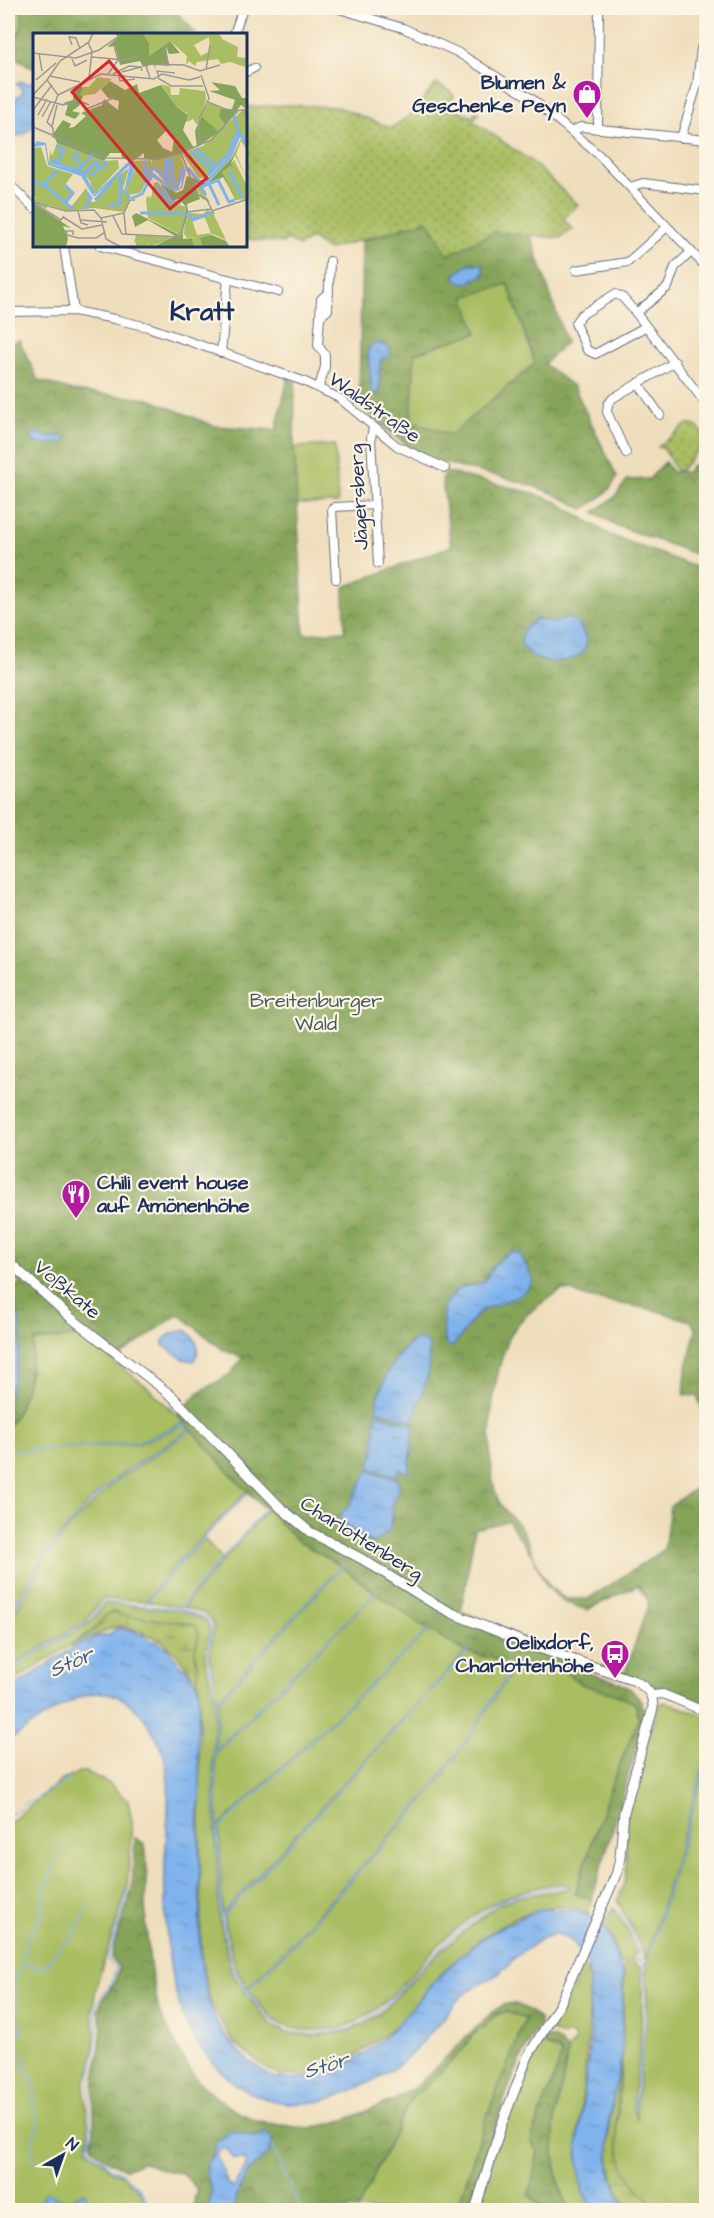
<svg xmlns="http://www.w3.org/2000/svg" width="714" height="2218" font-family="'Architects Daughter',sans-serif">
  <style>
    .grass { fill: #a9bd62; stroke: #627660; stroke-width: 1.5 }
    .forest { fill: url(#forest-crowns); stroke: #506a5b; stroke-width: 1.5; fill-rule: evenodd }
    .wetland { fill: url(#wetland-marsh); stroke: #627660; stroke-width: 1.5 }
    .park { fill: url(#park-dots); stroke: #627660; stroke-width: 1.5 }
    .water { fill: url(#water-ripples); stroke: #4e71a6; stroke-width: 1.5; fill-rule: evenodd }
    .lines { fill: none; stroke-linecap: round; stroke-linejoin: round }
    .stream { stroke: #80b3ed; stroke-width: 1.5 }
    .minor-casing { stroke: #656c7f; stroke-width: 10 }
    .major-casing { stroke: #656c7f; stroke-width: 11 }
    .minor { stroke: #fff; stroke-width: 8 }
    .major { stroke: #fff; stroke-width: 9 }
    .labels { text-anchor: middle; stroke-width: 4.5; stroke-linejoin: round; paint-order: stroke }
    .poi-label { font-size: 20px; font-weight: bold; fill: #1b2f5e; stroke: #fcf5e5; text-anchor: end }
    .street-label { font-size: 20px; fill: #1b2f5e; stroke: #fcf5e5 }
    .park-label { font-size: 20px; fill: #465a5f; stroke: #fcf5e5 }
    .water-label { font-size: 21px; font-style: italic; fill: #395789; stroke: #fcf5e5 }
    .district-label { font-size: 26px; font-weight: bold; fill: #1b2f5e; stroke: #fcf5e5 }
    .inset-river { fill: none; stroke: #80b3ed; stroke-width: 3 }
    .inset-road { fill: none; stroke: #9a9896; stroke-width: 1.5 }
    .view { fill: #d62828; fill-opacity: 0.15; stroke: #d62828; stroke-width: 3 }
    .inset-edge { fill: none; stroke: #1b2f5e; stroke-width: 3 }
  </style>
  <defs>
    <pattern id="forest-crowns" width="20" height="18" patternUnits="userSpaceOnUse" patternTransform="scale(1.5)"><rect width="20" height="18" fill="#86a458"/><path d="M2 6a3 3 0 1 1 6 0M12 15a3 3 0 1 1 6 0" fill="none" stroke="#6d864c"/></pattern>
    <pattern id="wetland-marsh" width="20" height="14" patternUnits="userSpaceOnUse" patternTransform="scale(1.5)"><rect width="20" height="14" fill="#a9bd62"/><path d="M1 5h8M5 5V1M11 12h8M15 12V8" fill="none" stroke="#899a54"/></pattern>
    <pattern id="park-dots" width="8" height="8" patternUnits="userSpaceOnUse" patternTransform="scale(1.5)"><rect width="8" height="8" fill="#a9bd62"/><path d="M2 2h.1M6 6h.1" fill="none" stroke="#899a54" stroke-width="1.8" stroke-linecap="round"/></pattern>
    <pattern id="water-ripples" width="26" height="14" patternUnits="userSpaceOnUse" patternTransform="scale(1.5)"><rect width="26" height="14" fill="#80b3ed"/><path d="M2 4q2-2 4 0t4 0M15 11q2-2 4 0t4 0" fill="none" stroke="#6892c3"/></pattern>
  </defs>
  <rect width="100%" height="100%" fill="#fcf5e5"/>
  <filter id="ink" filterUnits="userSpaceOnUse"><feTurbulence type="fractalNoise" baseFrequency=".0167" numOctaves="2"/><feDisplacementMap in="SourceGraphic" scale="12" xChannelSelector="R" yChannelSelector="G"/><feConvolveMatrix kernelMatrix="1 2 1 2 8 2 1 2 1" color-interpolation-filters="sRGB"/></filter>
  <filter id="wash" filterUnits="userSpaceOnUse"><feTurbulence type="fractalNoise" baseFrequency=".008" numOctaves="4" result="noise"/><feDisplacementMap in="SourceGraphic" scale="24" xChannelSelector="R" yChannelSelector="G"/><feGaussianBlur stdDeviation="1.35" result="paint"/><feColorMatrix in="noise" values="0 0 0 0 0 0 0 0 0 0 0 0 0 0 0 0 0 1.4 0 .05"/><feComposite in="paint" operator="in"/></filter>
  <g filter="url(#wash)">
    <rect width="100%" height="100%" fill="#efdebc"/>
    <g class="grass">
      <path d="M8,8h14l-1,21 -13,17z"/>
      <path d="M508,284l27,79 -84,72 -40,-14 4,-68 62,-20 -13,-37z"/>
      <path d="M335,445l3,58 -42,1 -2,-57z"/>
      <path d="M81,1336l64,49 40,38 -48,19 -93,7 93,-5 47,-19 5,5c-25,17 -53,32 -76,51 -46,37 -79,87 -105,138v-193c19,-25 22,-55 26,-85z"/>
      <path d="M192,1430l56,61 -75,76 -27,34 -44,-2 -15,21 -79,48v-44l43,-75 21,-25 42,-41z"/>
      <path d="M267,1509l32,33 42,24 -124,134 -8,-46 5,-26 -2,-7 -6,-7 -23,-7z"/>
      <path d="M204,1539l18,19 -41,49 -33,-6 27,-32z"/>
      <path d="M342,1567l33,26 -160,158 3,-50z"/>
      <path d="M376,1593l52,37 -210,197 -3,-74z"/>
      <path d="M104,1603l76,7 25,10 5,9 -5,26 10,48 -2,51 6,164 12,54 31,43 12,12 12,6 27,3 32,-4 19,-7 22,-17 39,-43 38,-33 35,-27 19,-8 52,-8 1,-3c-16,-5 -20,-1 -35,2 -30,6 -54,21 -77,39 -37,30 -67,83 -112,99 -9,3 -19,3 -28,4 -38,3 -49,-12 -70,-41l40,-39 143,-158 40,-57 45,-71 24,6 19,-3 22,17 34,10 20,9 4,15 -28,68 -36,107 17,6 -4,15 -16,-7 -17,-1 -39,11 -33,20 -43,37 -41,49 -51,39 -38,12 -30,2 -17,-10 -29,-23 -24,-41 -9,-48 -2,-267 -4,-37 4,-16 -11,-11 -64,-7 -12,-4 -7,4 -8,12 -89,57v-15l83,-48z"/>
      <path d="M429,1630l37,22 -244,262 -3,-86z"/>
      <path d="M467,1652l47,12 -43,69 -41,58 -143,157 -40,40 -12,-21 -12,-51z"/>
      <path d="M666,1702l40,14v41l-60,203 -13,-31 -16,-28c17,-29 4,-64 11,-95 8,-34 21,-68 31,-102z"/>
      <path d="M706,1764v446h-36l-11,-2 -26,-22 -15,-32 -1,-31 5,-67 2,-82 -2,-5 3,-2 -1,-4 -4,1 -8,-24 -9,-16 10,-16 15,23 8,22 -4,8 2,3 5,2 3,8c0,25 0,51 -2,76 -2,25 -11,46 -3,71l-1,-10 11,-107 -1,-39z"/>
      <path d="M79,1772h8l23,12 18,17 4,20 -5,68 -30,94 -5,30 3,18 -3,36 -8,16 5,53 -2,12 2,3 15,11 6,8 12,5 17,15 10,20h-141v-386l53,-43z"/>
      <path d="M583,1965l7,13 -1,50 -12,125 6,40 11,17h-25c-11,-25 -17,-53 -15,-81 2,-27 12,-52 13,-79l7,-6 1,-5 -3,-4h-12l-11,-5 19,-30z"/>
      <path d="M506,2012l20,5 -41,104 -28,89h-100l56,-115c14,-9 27,-22 39,-34 15,-16 32,-45 54,-49z"/>
      <path d="M538,2043l20,7 4,5 -31,86 7,11 -9,43 12,12 1,3h-65l25,-83z"/>
    </g>
    <g class="forest">
      <path d="M22,8h146l10,6 18,19 -78,1v-2h-5l-1,2h-11l-2,-3 -11,3 -17,-2v2h-37v35l-12,-8 -10,-3 -4,2v-12l14,-19z"/>
      <path d="M428,220l20,35 46,-23 36,2 36,108 -22,22 30,23 43,90c-8,16 -19,23 -34,32 -27,-16 -50,-24 -81,-32 -29,-7 -61,-12 -87,-27 -21,-12 -39,-31 -56,-47l3,-162zM469,264h14l1,10 -15,8 -9,-2 -4,-6zM508,284l27,79 -84,72 -40,-14 4,-68 62,-20 -13,-36zM377,343l10,3 2,11 -7,1 -4,11 2,24c-6,-14 -16,-32 -10,-46z"/>
      <path d="M19,340l19,40 34,11 77,8 65,27 62,4 12,-52 7,3 -1,66 10,187 41,-3 -1,-44 107,-41 -9,-67 4,-7 87,21 24,9 53,33 96,36v849l-9,-24 -13,-1 2,-24 10,-41 -5,-9 -41,-12 -63,-11 -15,-7 -10,-1c-17,11 -38,23 -49,41 -21,33 -33,140 -12,174 6,9 15,16 21,25 10,17 14,41 29,57 4,4 9,8 14,12h23l76,-49 6,-44 25,-18 11,-15v235l-71,-28 -62,-15 -7,1c32,14 82,11 78,57l-52,176 -17,-5 36,-108 28,-68 -4,-15 -20,-9 -34,-10 -22,-17 -19,3 -73,-18 -38,-22 -53,-37 -35,-27 -42,-24 -61,-60 -60,-67 20,-22 31,-18 14,-17 -21,-9 -43,-35 -65,46 -33,-24 -47,5c-4,30 -7,60 -26,85 0,-10 -1,-20 0,-29 5,-30 25,-75 0,-100v-6l12,-8 -12,-12v-927zM537,619l17,4h5l19,32 -10,5 -11,2 -31,-34zM504,1255l18,3 8,16 -7,18 -34,14 -12,8 -24,32 -8,-4 -2,-36 22,-20 18,-3 8,-14zM429,1345l-1,30 -16,46 -34,-26 21,-39zM414,1425l-4,23 2,8 -14,12 -1,7 -26,-7 3,-15zM366,1478l31,1c3,17 -10,26 -5,41l-20,23 -28,-18 -3,-11 8,-8zM508,1521l24,34 15,32 17,15 23,8 51,-25 11,17 -24,71 -63,-19 -101,-43 14,-82z"/>
      <path d="M665,462l7,10h15l5,-7 14,5v88l-91,-33 -21,-13 21,-15 12,-17 22,-1z"/>
      <path d="M135,1838l10,6 2,20 -2,37 2,35 4,36 8,39 24,48 15,22 20,18 19,13 23,10 37,5 15,1 33,-8 51,-21 21,-13 75,-74c4,-2 10,-7 14,-8 11,-3 31,9 35,19 -35,53 -52,127 -71,187h-13l28,-89 41,-103 -20,-6 -11,2 -7,9 -17,14 -6,10 -38,39 -14,9 -56,115h-125c5,-12 8,-25 15,-36 8,-12 21,-15 25,-29l-7,-12c-19,9 -28,-9 -45,7 -6,6 -8,18 -14,25l6,26 -4,19h-16l5,-21 -15,-16 -18,-3 -22,-8 -16,7c-12,-4 -22,-11 -32,-19l-3,-9 3,-8v-45l8,-61 -4,-17 5,-11 12,-18 4,-13 -7,-9 2,-14 18,-56z"/>
      <path d="M542,2037c13,0 17,4 25,13 -1,27 -11,52 -13,79 -2,28 3,56 15,81h-26l-1,-4 -13,-11 9,-43 -7,-11 31,-86 -5,-5 -19,-7z"/>
    </g>
    <g class="wetland">
      <path d="M112,1612l12,4 64,7 8,3 3,8 -4,16 4,37 -17,-27 -21,-20 -28,-11 -16,-3 -47,20 27,-18 8,-12z"/>
      <path d="M621,2062c-3,47 -16,100 24,134 8,7 13,12 24,14h-38c-36,-41 -20,-99 -10,-148z"/>
    </g>
    <g class="park">
      <path d="M436,84l14,7 4,5 -4,8 8,7 2,-1 11,7 5,-6 3,2 -6,8 58,40 47,44 -15,14 10,10 -13,9 -66,-6 -46,23 -20,-35 -101,30 -15,-12 -13,8 -11,-6 -4,3 -38,-4v-132l42,-2 50,2 53,21 18,-12z"/>
      <path d="M687,424l9,2 10,9v6l-25,29 -5,1 -12,-22 -6,-2z"/>
    </g>
    <g class="water">
      <path d="M34,80v45l-11,10 -6,1c-4,-9 -7,-15 -6,-24 0,-6 4,-9 5,-14l7,-6 -2,-4 -5,-4 5,-3 7,3z"/>
      <path d="M469,264h14l1,10 -15,9 -12,-2 -2,-6z"/>
      <path d="M377,343l10,3 4,6 -2,5 -7,1c-7,12 2,26 -5,38l-5,-4 -4,-40 1,-5z"/>
      <path d="M41,433l5,4 17,-1 4,4 -5,3 -26,1 -7,-9z"/>
      <path d="M568,618l10,5c3,5 7,12 8,18 0,22 -35,23 -49,18 -6,-3 -10,-8 -15,-13 -3,-12 5,-21 15,-27l17,4z"/>
      <path d="M513,1252l6,1 14,26c-7,22 -38,21 -54,34 -10,8 -16,23 -26,33h-4c-9,-9 -5,-28 -6,-40l16,-18 24,-5c10,-13 12,-25 30,-31z"/>
      <path d="M8,1297c24,24 7,73 0,102z"/>
      <path d="M185,1329c11,9 17,20 9,32l-11,-2 -20,-14v-5l6,-5z"/>
      <path d="M421,1339l8,6 -1,30 -15,46 -37,-11c3,-22 21,-66 45,-71z"/>
      <path d="M376,1414l38,11c-4,16 -2,31 -6,48l-9,-4 -2,7 -27,-8 4,-15z"/>
      <path d="M368,1471l29,8 2,9 -7,16 -2,25 -9,9 -9,5 -31,-21v-8l8,-8z"/>
      <path d="M117,1628l17,3 6,4 3,-1 9,8 5,-1 7,6h3c7,15 25,25 31,39 3,10 -1,41 -1,54 0,17 5,37 3,54 -3,22 -1,45 0,68 1,74 -13,159 59,206 4,2 7,6 11,8 10,4 25,3 36,1 65,-10 93,-57 134,-101 28,-30 66,-56 104,-67 4,-2 8,1 13,1 17,-2 37,5 49,18l17,46 -1,82 -14,68 1,44 11,30 11,12h-36l-12,-17 -6,-40 14,-119 -3,-69 -13,-21 -6,-5 -14,-5 -13,4 -30,22 -6,9 -4,-1 -1,4c-13,8 -27,15 -39,24 -10,9 -17,22 -26,31 -10,10 -18,21 -28,30 -19,18 -55,35 -80,42 -34,10 -74,3 -101,-22 -38,-35 -51,-68 -58,-119 -4,-32 -5,-66 -4,-99 2,-31 6,-64 1,-95 -6,-30 -36,-76 -71,-71 -25,3 -65,34 -87,48v-50l66,-44 25,-11 10,-1z"/>
      <path d="M232,2131l22,6 13,-4 5,6c0,21 -15,20 -25,35 -7,11 -10,24 -15,36h-24l4,-19 -6,-18 1,-11 6,-6 3,-13zM223,2148l5,2 6,9h9l3,3v4l-13,22 -5,-3 -8,-23 -4,-5 2,-5z"/>
      <path d="M47,2191l8,6 12,4 18,-9 5,18c-15,1 -42,4 -49,-11z"/>
    </g>
    <g class="lines">
      <g class="stream">
        <path d="M8,1451l128,-8 49,-19 5,7c-25,17 -53,32 -77,51 -46,37 -79,87 -105,139"/>
        <path d="M145,1604l29,-35 74,-76"/>
        <path d="M180,1608l85,-99"/>
        <path d="M8,1670l82,-49 14,-19 76,7 26,9 6,10 -4,27 5,21 3,26 -2,51 7,164 12,53 31,44 22,18 26,2 26,-3 11,-2 14,-6 20,-16 76,-77 38,-27 19,-8 20,-4 19,-4 14,1"/>
        <path d="M217,1701l126,-136"/>
        <path d="M216,1751l161,-160"/>
        <path d="M8,1815l11,-5 9,-9 8,-1 11,-10 8,-2 14,-9"/>
        <path d="M219,1828l210,-199"/>
        <path d="M129,1888l-21,70 1,4 7,5 -4,15 -15,21 -2,11 3,14 -9,61 2,48 -2,8 3,8 13,8 5,7 13,5 16,15 13,22"/>
        <path d="M619,1912l11,15 11,32 -8,3"/>
        <path d="M221,1917l248,-267"/>
        <path d="M25,1966l8,-1 8,4 6,-3 7,-12 8,-9 7,-4 10,-15 9,-20"/>
        <path d="M643,1966l4,-5 59,-201"/>
        <path d="M246,1990l42,-41 142,-157 41,-58 43,-69"/>
        <path d="M635,2110c3,-45 19,-108 6,-151"/>
        <path d="M272,2145l29,65"/>
        <path d="M34,2164l-2,-22 7,-24 -7,-14c6,-13 3,-27 -10,-34l5,-9 -6,-8 -4,-12 5,-10 -5,-14 -2,-40c12,-15 5,-15 10,-31 3,-13 12,-21 19,-32l-5,-5 23,-67"/>
      </g>
    </g>
  </g>
  <g filter="url(#ink)">
    <g class="lines">
      <g class="minor-casing">
        <g id="minor">
          <path d="M336,8l67,20 54,24 75,47 67,56 107,112"/>
          <path d="M234,34l9,-26"/>
          <path d="M246,72l8,-4"/>
          <path d="M598,129l1,-121"/>
          <path d="M572,131l9,-4 125,13"/>
          <path d="M681,138l16,-53 4,-37"/>
          <path d="M8,183l26,25"/>
          <path d="M630,187l13,-4 63,8"/>
          <path d="M64,246l10,65"/>
          <path d="M100,246l178,46"/>
          <path d="M691,252l-16,15 -7,20 -32,26 70,91"/>
          <path d="M576,270l52,-8 39,-35"/>
          <path d="M8,312l66,-1 40,8 34,8 155,54 36,17 58,48 48,22"/>
          <path d="M636,313l-14,-16 -7,-3 -34,21 -6,8 12,27 8,4 50,-27"/>
          <path d="M320,317l1,-18 8,-7"/>
          <path d="M221,353l7,-74"/>
          <path d="M638,383l22,32"/>
          <path d="M319,387l6,-20v-12l-7,-10 2,-28 8,-7 2,-49"/>
          <path d="M373,428l-2,10 7,126"/>
          <path d="M626,453l-19,-41 1,-8 5,-6 62,-36"/>
          <path d="M336,579l-4,-70 3,-2 39,-2"/>
          <path d="M651,1695l12,-1 43,18"/>
        </g>
      </g>
      <g class="major-casing">
        <path id="major" d="M8,1261l62,56 102,79 109,112 29,24 52,27 69,43 23,12 79,32 102,35c12,7 18,12 18,27l-29,104 -4,45 -3,15 -57,132 -32,52 -27,70 -26,84"/>
      </g>
      <use href="#minor" class="minor"/>
      <use href="#major" class="major"/>
    </g>
  </g>
  <defs>
    <g id="shop-pin" transform="scale(1.5)"><path d="M0 17L-7.5 6A9.5 9.5 0 1 1 7.5 6Z" fill="#b5179e" stroke="#fcf5e5"/><path d="M-5-2.5h2.3a2.7 3.5 0 0 1 5.4 0H5L5.5 6h-11ZM-1.5-2.5h3a1.5 2.3 0 0 0-3 0Z" fill="#fff"/></g>
    <g id="restaurant-pin" transform="scale(1.5)"><path d="M0 17L-7.5 6A9.5 9.5 0 1 1 7.5 6Z" fill="#b5179e" stroke="#fcf5e5"/><path d="M-5-6h1v4h1v-4h1v4h1v-4h1v5L-1.5 .5V6h-2V.5L-5-1ZM5-6V6H3V1.5H1.5Q1.5-4 5-6Z" fill="#fff"/></g>
    <g id="bus-pin" transform="scale(1.5)"><path d="M0 17L-7.5 6A9.5 9.5 0 1 1 7.5 6Z" fill="#b5179e" stroke="#fcf5e5"/><path d="M-5-6H5V4H4V6H2V4H-2V6H-4V4H-5ZM-3.5-4V0h7V-4ZM-3.5 1.2v1.5H-2V1.2ZM2 1.2v1.5H3.5V1.2Z" fill="#fff"/></g>
  </defs>
  <g fill-rule="evenodd">
    <use href="#shop-pin" x="587" y="94"/>
    <use href="#restaurant-pin" x="76" y="1194"/>
    <use href="#bus-pin" x="615" y="1654"/>
  </g>
  <g class="labels">
    <g class="poi-label">
      <text x="566" y="89">Blumen &amp;<tspan x="566" dy="23">Geschenke Peyn</tspan></text>
      <text x="97" y="1189" text-anchor="start">Chili event house<tspan x="97" dy="23">auf Amönenhöhe</tspan></text>
      <text x="594" y="1649">Oelixdorf,<tspan x="594" dy="23">Charlottenhöhe</tspan></text>
    </g>
    <g class="street-label">
      <text transform="translate(375 407) rotate(35)" y="7">Waldstraße</text>
      <text transform="translate(358 497) rotate(-93)" y="7">Jägersberg</text>
      <text transform="translate(68 1289) rotate(40)" y="7">Voßkate</text>
      <text transform="translate(362 1538) rotate(32)" y="7">Charlottenberg</text>
    </g>
    <g class="park-label">
      <text x="316" y="1007">Breitenburger<tspan x="316" dy="23">Wald</tspan></text>
    </g>
    <g class="water-label">
      <text transform="translate(71 1662) rotate(-23)" y="7">Stör</text>
      <text transform="translate(326 2065) rotate(-17)" y="7">Stör</text>
    </g>
    <g class="district-label">
      <text x="202" y="320">Kratt</text>
    </g>
  </g>
  <g transform="translate(33 33)">
    <rect width="214" height="214" fill="#efdebc"/>
    <path d="M109,0h77l3,6 16,8 -1,10 9,1 -1,9 -15,-5 -9,2 -3,-5 -21,3 -2,4 -6,-5 -3,4 1,-9 -17,-15 -21,15v-13zM176,4l1,14 -9,5 -7,-11zM128,51l9,3 1,8h8l1,-7 25,3 1,9 -9,25 -4,-6 -6,3 -3,-3 4,-5 -11,-7zM214,65v42l-11,-5 -8,22 -21,21h-8l-17,-25 21,-7 42,-38zM208,106l4,3 2,8 -6,-9 -5,13 11,25 -12,-24 -28,29 -5,1 -8,-7 16,24 -9,-4 -11,-28 9,12 8,1 24,-25zM24,110l47,18 14,-1 1,8 -25,27 -4,-14 -8,-10 -33,-8 1,-13 2,6zM8,114l6,19 26,8 -8,11 7,8 -6,10 5,4 15,-19 5,10 -3,3 7,1 18,-23 16,-11 -6,21 7,10 -6,13 -31,-4 -26,3 -19,-6 -2,4 -13,-8 3,-4 -3,-1v-48zM147,121l5,14 -7,21h-7l-17,-20 -14,24 -12,2 -2,-4 9,-22 -2,-8 18,-1 1,5v-5zM201,127l13,26v13l-12,1 -13,-28zM125,149l13,20 15,5 -3,29 -35,-18 -2,-19 2,-3 3,2 3,-15zM174,177l5,1 14,29 -13,-6 -5,1h4l3,11 -15,-8 2,8 -8,1 -2,-9 5,-1 -10,1 -3,-4 4,-21 15,1zM171,183l7,17 -14,2 -5,-15zM103,202l32,2 14,6 -19,-1 -15,5 1,-4 -3,4h-9l-2,-6 -2,6z" fill="#a9bd62" fill-rule="evenodd"/>
    <path d="M82,0h27l7,10v13l21,-15 10,12 -11,1 -3,-8 3,20 -14,-1 1,4 -3,-5 -10,3 -3,-6 -20,4 -5,-19 -8,1 11,-10zM77,48l15,9 12,-6 2,9 22,-8 16,22 11,8 -5,15 11,18 -14,5 2,2 5,11 -7,-12 -24,6 -12,-1v-6l-11,8 2,5 -1,4 -3,-9 -9,-3 -1,-5h-11l-6,8 -47,-18 -4,-9 10,-14 8,4 -2,4 5,-1 12,-11 -5,-3 21,-8 2,-6 14,11 1,-9 -11,-3 -7,-9zM133,98l8,7 -2,14 -9,-4 -6,-8zM178,49l24,4 7,12h5l-2,10 -4,-3 -19,25 -25,17 -2,-16 10,-23 27,1 3,-9 -26,-9 11,-1zM45,52l8,4 -7,17 -7,5 8,2 -5,6 -10,-4 3,-10 -5,-2 10,-3v-12zM202,122l-4,8 3,6 -3,-4 -9,7 14,27 -13,-22 -16,9 -6,1 -6,-5 5,17 -13,5 1,7 -4,22 2,-26 -7,-8 -8,2 -11,-18 16,10 7,-3 4,-14 20,8zM0,170l38,25 -8,-2 5,12 -2,9h-33zM103,180l46,23 -5,-4 6,3v4l9,-1 2,9h-41l22,-11 -27,-16 -13,7 -3,-11zM179,202l14,6 4,6h-33l5,-1 -2,-8z" fill="#86a458" fill-rule="evenodd"/>
    <path d="M175,70l13,4 -2,9 6,8 -7,7 -18,-16z" fill="#a9bd62"/>
    <path d="M65,44l14,2 -17,15 -15,2 3,-9h6z" fill="#a9bd62"/>
    <path d="M209,102l6,5 -1,7 -7,-10 -9,21 -24,25 -8,-1 -13,-12 -4,18 -8,4 -21,-15 -10,18 -9,4 -6,-1 -4,-6 6,-27 -36,32 -13,-21 -33,-11 -3,-20 -12,2 4,-6 9,2 3,20 31,9 14,23 36,-35 4,11 -8,20 5,6 10,-4 11,-21 23,18 6,-3 2,-16 6,-4 11,13h6l22,-23 9,-21z" fill="#80b3ed"/>
    <path class="inset-river" d="M201,83l6,18M23,113l8,3 -7,15M163,116l20,17M158,118l21,19M47,119l-6,5 8,9M139,125l1,28M18,128l31,11 11,21M112,128v20M46,136l14,-14M196,138l13,26M51,141l12,-12 3,5M175,142l21,-22 7,-19h4M56,143l17,-12 -2,-3M131,146l2,-19M0,148l11,4 13,-15M135,149l1,-23M112,150l3,-11 6,-4 23,19 7,-20M176,151l10,21M11,152l29,24M32,152l8,8 -7,9M129,153l9,15 10,2M123,154l13,18M173,162l-5,-8 17,-7 11,22 6,-2M62,167l17,-18M75,174l12,-4 1,-29M51,176l7,-11 -4,-5M107,180h46M156,180l4,7 19,-7"/>
    <path class="inset-road" d="M60,0l-4,9 -29,19 -13,19 11,15 -11,27 6,6v9l52,21 51,1 25,-6 16,41 10,6 7,14M55,10l4,8 -3,27M39,12l-3,-8 7,1 4,11M131,15l5,18M0,20l43,5 23,-8 24,-17M6,20l3,18M59,24l32,3 17,-5M39,26l3,7 12,-6M173,37l4,-25M89,39l19,-5 1,4M75,41l10,-14 -5,-18M80,41l16,-8 12,1M86,42l1,6 15,-2M16,43l31,6M126,44l-2,-6 18,2M117,45l-4,-12 5,-2 33,1 16,6 20,-6M125,45l13,8h32M3,47l20,-17M0,62l14,-15M25,62l43,-21 53,5 8,-5 27,6 11,-3M0,64l30,8 17,-4 9,4M175,69l22,9 14,-1 4,16M0,77l19,-25M51,77l32,-13M5,82l9,-16M9,84l9,-16M19,93l5,-21M0,94l19,8M166,111v-25l10,-21 -8,-23M148,120l30,-13 27,-29M0,169l33,9 28,-1M1,170l27,17 3,-4M61,177l7,8 5,21 15,8M45,178l3,12 7,2M179,178l36,-12M91,180l2,22M91,180l6,-13h5M80,183l9,18 58,3 7,-25 24,-3M30,184l19,12 20,-4M68,185l23,-5M47,187l27,2M40,202v-4h-7l1,4 11,3h18l8,-5"/>
    <path class="view" d="M76,28l98,117 -37,31 -98,-117z"/>
    <rect width="214" height="214" class="inset-edge"/>
  </g>
  <rect width="714" height="2218" fill="none" stroke="#fcf5e5" stroke-width="30"/>
  <g transform="translate(63 2155) rotate(40)" stroke="#fcf5e5" stroke-width="4.5" paint-order="stroke">
  <path d="M0-4.5L10 22L0 15L-10 22Z" fill="#1b2f5e"/>
  <text y="-9" font-size="16" font-weight="bold" text-anchor="middle" fill="#1b2f5e">N</text>
  </g>
</svg>
